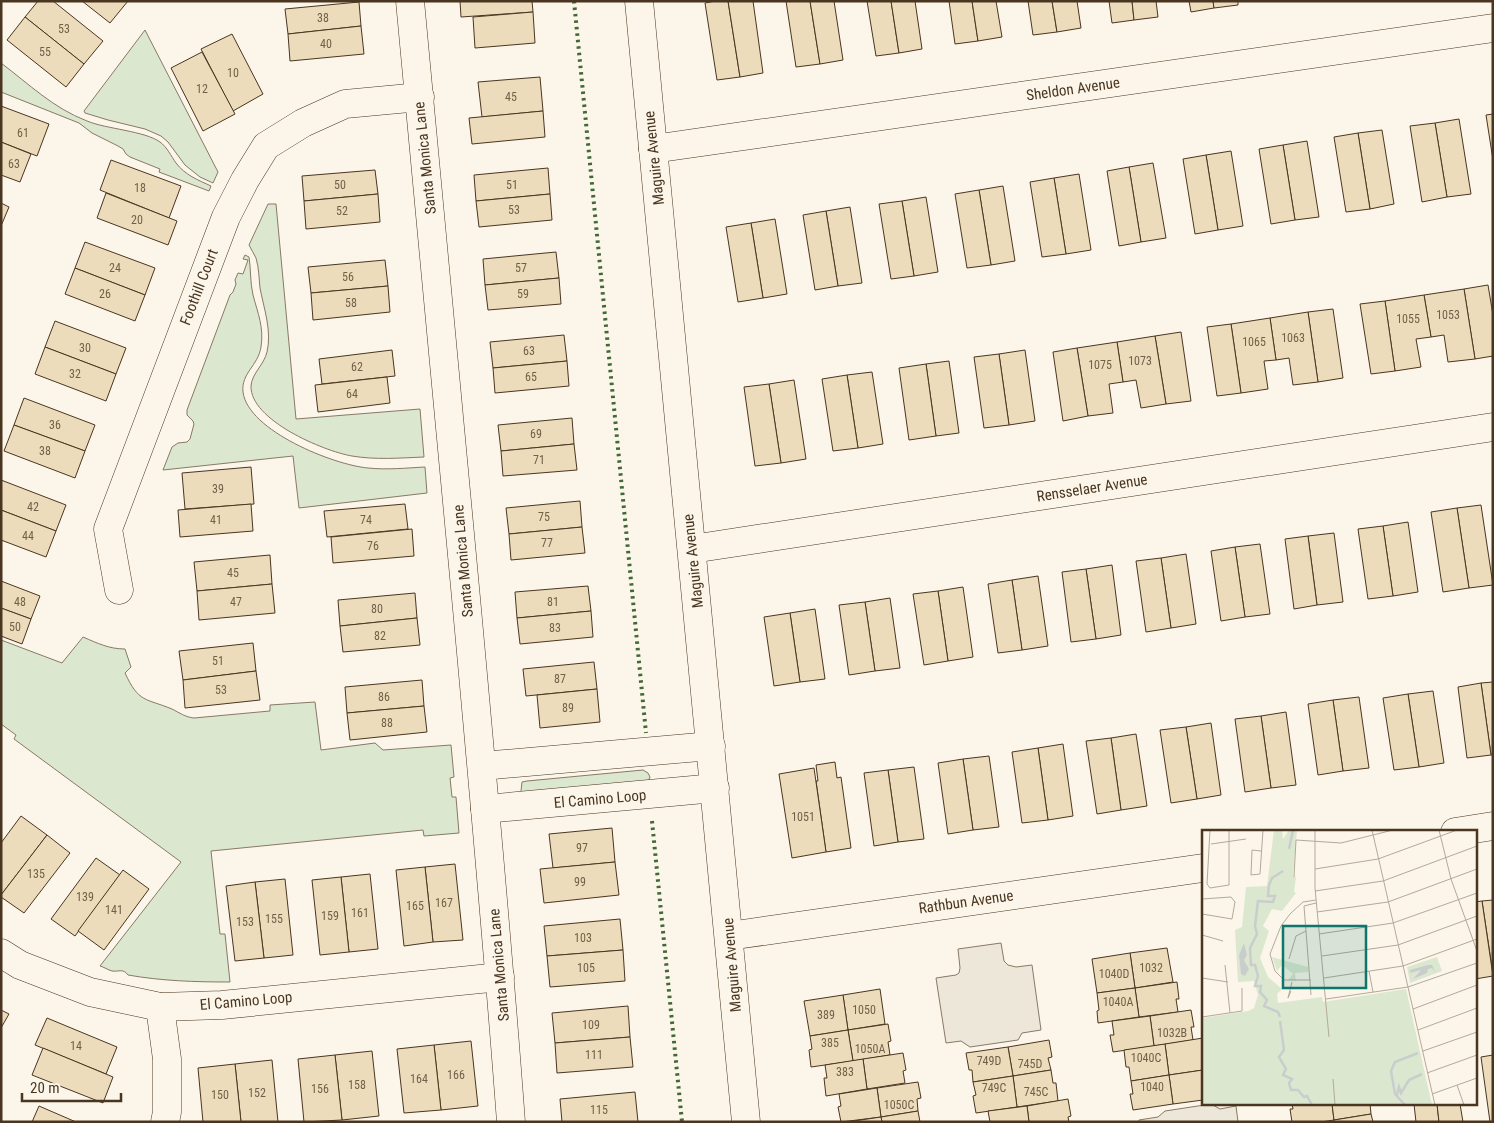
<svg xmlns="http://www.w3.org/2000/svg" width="1494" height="1123" font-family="'Roboto Condensed',sans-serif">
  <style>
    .green { fill: #dce7d0; stroke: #887966 }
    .parking { fill: #ede7d9; stroke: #887966 }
    .building { fill: #ecdcbc; stroke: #4a3520 }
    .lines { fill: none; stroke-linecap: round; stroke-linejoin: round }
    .minor-casing { stroke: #4a3520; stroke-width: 29 }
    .minor { stroke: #fbf6e9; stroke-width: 28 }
    .hedge { stroke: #436837; stroke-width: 4; stroke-dasharray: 2.5 4; stroke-linecap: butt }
    .labels { text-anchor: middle; stroke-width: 4; stroke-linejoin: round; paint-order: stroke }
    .number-label { font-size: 12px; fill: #725f47 }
    .street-label { font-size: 15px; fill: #4a3520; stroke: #fbf6e9 }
    .inset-river { fill: none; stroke: #c9cecd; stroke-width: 2.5 }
    .inset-road { fill: none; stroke: #b4a999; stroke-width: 1 }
    .view { fill: #0f766e; fill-opacity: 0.15; stroke: #0f766e; stroke-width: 2.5 }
    .inset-edge { fill: none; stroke: #4a3520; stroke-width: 2.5 }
  </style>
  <rect width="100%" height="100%" fill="#fbf6e9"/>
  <g class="green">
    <path d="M145,30l73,142 -5,11 -13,-6 -15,-12 -17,-23 -7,-6 -16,-7 -37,-9 -23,-7 -1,-2z"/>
    <path d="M1,63c28,21 52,45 86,58 19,8 58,10 73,21 7,5 11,14 16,21 9,12 22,17 35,23l-2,5 -50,-19 1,-3 -30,-12 -4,-3 -3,-5 -5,-3 -26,-13 -13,-10 -78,-31z"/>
    <path d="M268,204h8l20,215 124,-10 4,48c-24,1 -49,3 -72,-1 -29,-5 -102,-36 -101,-70 1,-13 13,-21 16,-34 5,-21 -3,-43 -7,-64 -1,-9 -1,-20 -4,-30 -2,-4 -5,-9 -7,-13z"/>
    <path d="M245,255l4,2c2,12 1,26 4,38 5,19 11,32 8,52 -3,19 -20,26 -18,45 5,39 91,73 125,76 19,2 38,0 57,-1l2,26 -128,15 -6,-52 -130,14 9,-23 6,-4 9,-1 3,-3 4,-15 -1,-3 -6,-6v-5l43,-115 3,-3 3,-8 -1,-4 3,-7 5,1 5,-14 -5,-1z"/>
    <path d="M83,637c14,6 26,12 42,12l6,18 -6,6c14,30 20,25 47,36 8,4 13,8 22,9l76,-7v-6l45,-3 6,48 54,-7 8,7 68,-5 3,32 -4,1 2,19h4l3,36 -35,3 -1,-6 -212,21 9,83h5l5,48c-35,0 -68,-1 -102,-7 -5,-7 -9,-3 -16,-4 -4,-1 -8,-4 -12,-5l81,-104 -167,-123 2,-4 -15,-11v-84l61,23z"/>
    <path d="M643,770l5,3 2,4 -2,5 -126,10 -1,-1 1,-9 5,-1z"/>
  </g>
  <g class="parking">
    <path d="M1001,943l3,18 4,4 8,2 16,-2 9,65 -19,3 -4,7 -48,7 -9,-6 -15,2 -10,-65 20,-3 3,-2 1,-5 -2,-19z"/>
    <path d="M1211,1104l9,5 16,-3 2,16h-99v-2l19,-3 7,-6z"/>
  </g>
  <g class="building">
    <path d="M38,1h15l50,40 -19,23 -59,-47z"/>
    <path d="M82,1h46l-18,22z"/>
    <path d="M460,1h72l1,11 -72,5z"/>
    <path d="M715,1h13l12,76 -23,3 -12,-77z"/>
    <path d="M728,1h25l10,72 -23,4z"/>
    <path d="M786,1h24l10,63 -24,3z"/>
    <path d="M810,1h24l9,59 -23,4z"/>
    <path d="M867,1h24l8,52 -23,3z"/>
    <path d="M891,1h24l7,48 -23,4z"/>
    <path d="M949,1h23l6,40 -23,3z"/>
    <path d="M972,1h24l6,36 -24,4z"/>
    <path d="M1028,1h24l5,31 -24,3z"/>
    <path d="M1052,1h25l4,27 -24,4z"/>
    <path d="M1109,1h23l2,19 -22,3z"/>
    <path d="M1132,1h24l2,16 -24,3z"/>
    <path d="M1189,1h24l1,7 -23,4z"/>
    <path d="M1213,1h25v4l-24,3z"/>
    <path d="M359,2l2,24 -73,8 -3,-25z"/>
    <path d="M533,12l2,31 -60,5 -2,-31z"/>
    <path d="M25,17l59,47 -18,23 -59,-47z"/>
    <path d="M361,26l3,28 -74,7 -2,-27z"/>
    <path d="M232,34l31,60 -30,17 -32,-62z"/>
    <path d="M202,52l33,62 -32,17 -32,-63z"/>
    <path d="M540,77l3,34 -61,6 -4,-35z"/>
    <path d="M1,106l48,18 -12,32 -36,-14z"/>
    <path d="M543,111l2,26 -73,7 -3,-26z"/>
    <path d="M1493,114v46l-7,-45z"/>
    <path d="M1459,119l12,75 -24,3 -12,-74z"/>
    <path d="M1435,123l12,74 -25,5 -12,-76z"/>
    <path d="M1382,130l12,74 -24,5 -12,-76z"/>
    <path d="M1358,133l12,76 -24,3 -12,-75z"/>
    <path d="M1307,141l12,76 -24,3 -12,-75z"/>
    <path d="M1,142l30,12 -11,28 -19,-7z"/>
    <path d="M1283,145l12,75 -24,4 -12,-75z"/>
    <path d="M1231,151l12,75 -25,4 -12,-75z"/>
    <path d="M1206,155l12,75 -23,4 -12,-75z"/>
    <path d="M111,160l70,26 -12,32 -69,-28z"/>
    <path d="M1153,163l13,75 -25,4 -12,-75z"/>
    <path d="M1129,167l12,75 -22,4 -12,-75z"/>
    <path d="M548,168l2,26 -74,7 -2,-26z"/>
    <path d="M375,170l3,24 -74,7 -2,-25z"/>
    <path d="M1079,174l12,76 -25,4 -12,-76z"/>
    <path d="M1054,178l12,76 -24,3 -12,-75z"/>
    <path d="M1003,186l12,75 -24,4 -12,-75z"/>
    <path d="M979,190l12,75 -24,3 -12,-74z"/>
    <path d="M106,193l71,28 -9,24 -71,-27z"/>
    <path d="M378,194l2,28 -74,7 -2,-28z"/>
    <path d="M550,194l2,26 -73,7 -3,-26z"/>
    <path d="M926,197l12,75 -24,4 -12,-75z"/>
    <path d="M902,201l12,75 -23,3 -12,-75z"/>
    <path d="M1,203l8,4 -8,19z"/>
    <path d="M850,207l12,76 -24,3 -12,-75z"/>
    <path d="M826,211l12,75 -23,4 -12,-75z"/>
    <path d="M775,219l12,75 -24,4 -12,-75z"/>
    <path d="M751,223l12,75 -25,4 -12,-75z"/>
    <path d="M85,242l70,26 -10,27 -70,-27z"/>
    <path d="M556,252l3,26 -74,7 -2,-26z"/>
    <path d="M385,260l3,26 -77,7 -3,-26z"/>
    <path d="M75,268l70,27 -10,26 -70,-27z"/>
    <path d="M559,278l2,26 -73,6 -3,-25z"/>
    <path d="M1488,285l5,30v41l-18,3 -11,-70z"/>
    <path d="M388,286l2,26 -77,8 -2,-27z"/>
    <path d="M1464,289l11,70 -27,3 -4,-27 -13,2 -7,-42z"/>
    <path d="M1424,295l7,42 -15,2 5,28 -26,4 -10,-70z"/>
    <path d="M1385,301l10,70 -24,3 -11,-70z"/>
    <path d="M1333,309l10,69 -25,4 -10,-70z"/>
    <path d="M1308,312l10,70 -25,3 -4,-27 -13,2 -6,-42z"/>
    <path d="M1270,318l6,42 -12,1 4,28 -27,4 -10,-69z"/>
    <path d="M55,321l71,27 -10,26 -71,-27z"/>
    <path d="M1231,324l10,69 -24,3 -10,-69z"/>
    <path d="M1181,332l10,69 -25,3 -11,-68z"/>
    <path d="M564,335l3,26 -74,7 -3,-26z"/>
    <path d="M1155,336l11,68 -25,4 -5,-28 -13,2 -6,-40z"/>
    <path d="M1117,342l6,40 -14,2 4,29 -25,3 -11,-68z"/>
    <path d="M45,347l71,27 -10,27 -71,-27z"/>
    <path d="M1077,348l11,68 -25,5 -10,-69z"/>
    <path d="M392,350l3,26 -73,8 -3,-25z"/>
    <path d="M1025,350l10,71 -26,4 -10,-71z"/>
    <path d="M999,354l10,71 -25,3 -10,-71z"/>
    <path d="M567,361l2,25 -74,7 -2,-25z"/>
    <path d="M949,361l10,72 -23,3 -10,-72z"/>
    <path d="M926,364l10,72 -27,4 -10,-72z"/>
    <path d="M872,372l11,72 -25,4 -11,-73z"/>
    <path d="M847,375l11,73 -25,3 -11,-72z"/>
    <path d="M387,377l3,26 -72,9 -3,-27z"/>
    <path d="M794,380l12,79 -25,4 -12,-79z"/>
    <path d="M769,384l12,79 -26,3 -11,-79z"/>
    <path d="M24,398l71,27 -10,26 -71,-26z"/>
    <path d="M572,418l2,26 -73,7 -3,-26z"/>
    <path d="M14,425l71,26 -10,27 -71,-27z"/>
    <path d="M574,444l3,26 -74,6 -2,-25z"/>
    <path d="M251,467l3,37 -69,5 -3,-36z"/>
    <path d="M1,480l65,25 -10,26 -55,-21z"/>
    <path d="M580,501l2,26 -73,7 -3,-26z"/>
    <path d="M251,504l2,27 -73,6 -2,-27z"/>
    <path d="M405,504l3,25 -81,8 -3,-26z"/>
    <path d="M1481,505l12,80 -24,3 -12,-80z"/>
    <path d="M1457,508l12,80 -26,4 -12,-80z"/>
    <path d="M1,510l55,21 -10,26 -45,-17z"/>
    <path d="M1408,522l10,70 -25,4 -10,-70z"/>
    <path d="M1383,526l10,70 -25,3 -10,-70z"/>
    <path d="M582,527l3,26 -74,7 -2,-26z"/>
    <path d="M412,529l2,27 -81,7 -2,-26z"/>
    <path d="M1334,533l9,69 -26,3 -9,-69z"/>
    <path d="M1308,536l9,69 -23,4 -9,-70z"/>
    <path d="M1260,544l10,70 -25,3 -10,-70z"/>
    <path d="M1235,547l10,70 -24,4 -10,-70z"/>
    <path d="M1186,554l10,70 -25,4 -10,-70z"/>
    <path d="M270,555l2,29 -75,7 -3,-29z"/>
    <path d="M1161,558l10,70 -25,4 -10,-71z"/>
    <path d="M1112,565l9,70 -25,4 -10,-70z"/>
    <path d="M1086,569l10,70 -25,3 -9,-70z"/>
    <path d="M1038,576l10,70 -26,4 -10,-70z"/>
    <path d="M1012,580l10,70 -24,3 -10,-69z"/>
    <path d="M1,581l39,15 -9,23 -30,-11z"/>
    <path d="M272,584l3,29 -76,7 -2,-29z"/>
    <path d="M588,586l3,25 -74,7 -2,-26z"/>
    <path d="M963,587l10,70 -25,4 -10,-70z"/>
    <path d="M938,591l10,70 -24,4 -11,-71z"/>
    <path d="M415,593l2,25 -77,8 -2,-26z"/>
    <path d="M890,598l10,70 -25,3 -10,-69z"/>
    <path d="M865,602l10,69 -26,4 -10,-70z"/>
    <path d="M1,608l30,11 -9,25 -21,-8z"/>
    <path d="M815,609l10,70 -25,3 -10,-69z"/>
    <path d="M591,611l2,26 -73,7 -3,-26z"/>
    <path d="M790,613l10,69 -26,4 -10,-69z"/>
    <path d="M417,618l3,27 -77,7 -3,-26z"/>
    <path d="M253,643l3,28 -73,9 -4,-29z"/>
    <path d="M594,662l3,27 -71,7 -3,-27z"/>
    <path d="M256,671l4,29 -75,8 -2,-28z"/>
    <path d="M422,680l2,26 -77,7 -2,-26z"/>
    <path d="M1493,682v73h-2l-10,-72z"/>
    <path d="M1481,683l10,72 -24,3 -9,-71z"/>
    <path d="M597,689l3,33 -60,6 -3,-33z"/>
    <path d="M1433,691l11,72 -25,4 -11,-73z"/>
    <path d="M1408,694l11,73 -25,3 -11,-72z"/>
    <path d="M1359,697l10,71 -26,3 -10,-71z"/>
    <path d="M1333,700l10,71 -25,4 -10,-71z"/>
    <path d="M424,706l3,26 -77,8 -3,-27z"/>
    <path d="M1286,712l10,73 -25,3 -10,-72z"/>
    <path d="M1261,716l10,72 -26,4 -10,-73z"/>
    <path d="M1211,723l10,72 -24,4 -11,-72z"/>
    <path d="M1186,727l11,72 -26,4 -11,-73z"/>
    <path d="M1136,734l11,72 -26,4 -10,-72z"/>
    <path d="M1111,738l10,72 -24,4 -11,-73z"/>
    <path d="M1063,744l10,72 -25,4 -10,-72z"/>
    <path d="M1038,748l10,72 -26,3 -10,-71z"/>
    <path d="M989,756l10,71 -26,3 -10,-71z"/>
    <path d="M963,759l10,71 -25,4 -10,-71z"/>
    <path d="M835,762l2,16 4,-1 10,71 -25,4 -10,-71h2l-2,-16z"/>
    <path d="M914,767l10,72 -26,3 -10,-72z"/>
    <path d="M814,768l12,84 -34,6 -13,-84z"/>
    <path d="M888,770l10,72 -24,4 -10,-73z"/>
    <path d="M21,816l26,19 -46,60v-52z"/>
    <path d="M612,828l3,34 -62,6 -4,-34z"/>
    <path d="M47,835l23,18 -46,60 -23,-16v-2z"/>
    <path d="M96,858l24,17 -45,61 -24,-17z"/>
    <path d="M615,862l4,33 -75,8 -4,-34z"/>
    <path d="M455,864l8,76 -30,2 -8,-75z"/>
    <path d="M425,867l8,75 -29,4 -8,-76z"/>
    <path d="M123,870l26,19 -45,61 -26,-19z"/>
    <path d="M370,874l8,75 -29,3 -8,-75z"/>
    <path d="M341,877l8,75 -29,3 -8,-75z"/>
    <path d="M285,879l8,76 -29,3 -9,-76z"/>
    <path d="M255,882l9,76 -29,3 -9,-75z"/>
    <path d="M1493,900v74l-11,-73z"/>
    <path d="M1482,901l11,75 -18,3v-77z"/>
    <path d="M620,919l3,31 -76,6 -3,-30z"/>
    <path d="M1167,948l6,34 -38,6 -5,-35z"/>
    <path d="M623,950l2,31 -75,6 -3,-31z"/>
    <path d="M1130,953l5,35 -38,5 -5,-34z"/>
    <path d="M1177,982l2,17h-3l2,13 -39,5 -4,-29z"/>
    <path d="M1135,988l4,29 -41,6 -1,-12 2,-1 -2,-17z"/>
    <path d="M880,989l5,35 -37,6 -5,-35z"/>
    <path d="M843,995l5,35 -38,6 -6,-35z"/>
    <path d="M628,1006l2,31 -75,6 -3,-30z"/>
    <path d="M1,1010l8,4 -8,14z"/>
    <path d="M1191,1010l3,17h-3l2,13 -39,6 -4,-30z"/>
    <path d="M1150,1016l4,30 -41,6 -3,-17h4l-2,-14z"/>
    <path d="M47,1018l70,29 -11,27 -71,-29z"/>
    <path d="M888,1024l3,17 -3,1 2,13 -37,6 -5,-31z"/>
    <path d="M848,1030l5,31 -42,6 -2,-17 3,-1 -2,-13z"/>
    <path d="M630,1037l3,30 -76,6 -2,-30z"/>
    <path d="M1203,1038v32l-34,5 -4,-31z"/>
    <path d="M1049,1040l3,17 -4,1 3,12 -38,6 -5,-29z"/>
    <path d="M471,1041l7,65 -37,4 -7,-65z"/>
    <path d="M1165,1044l4,31 -38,6 -2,-14h-3l-2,-17z"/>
    <path d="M434,1045l7,65 -37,3 -7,-64z"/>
    <path d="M1008,1047l5,29 -40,6 -1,-12h-3l-3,-17z"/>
    <path d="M43,1048l70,29 -10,26 -71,-28z"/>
    <path d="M372,1051l7,65 -37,4 -7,-65z"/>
    <path d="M903,1053l3,17 -3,1 2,12 -38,6 -4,-30z"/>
    <path d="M335,1055l7,65 -38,2 -6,-63z"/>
    <path d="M1493,1055v67h-3l-9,-65z"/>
    <path d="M863,1059l4,30 -41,7 -2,-18h3l-2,-13z"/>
    <path d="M272,1060l6,62h-37l-6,-58z"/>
    <path d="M235,1064l6,58h-38l-5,-54z"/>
    <path d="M1051,1070l2,13h3l2,18 -41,6 -4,-31z"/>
    <path d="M1203,1070v30l-30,4 -4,-29z"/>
    <path d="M1169,1075l4,29 -40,6 -3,-16h3l-2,-13z"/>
    <path d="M1013,1076l4,31 -41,6 -3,-17 3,-1 -3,-13z"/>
    <path d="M918,1082l3,16 -4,1 1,12 -37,6 -4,-29z"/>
    <path d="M877,1088l4,29 -40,5 -3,-15 3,-1 -2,-12z"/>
    <path d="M635,1092l3,30h-76l-2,-23z"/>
    <path d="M1068,1099l3,17 -3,1 1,5h-40l-2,-16z"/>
    <path d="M1292,1104h40l2,16 -13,2h-29l-2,-13h3z"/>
    <path d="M1332,1104h38l1,10 -37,6z"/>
    <path d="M1414,1104h23l2,18h-23z"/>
    <path d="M1437,1104h23l3,18h-24z"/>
    <path d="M39,1106l37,16h-44z"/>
    <path d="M1027,1106l2,16h-39l-2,-11z"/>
    <path d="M918,1111l2,11h-38l-1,-5z"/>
    <path d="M1371,1114l2,8h-39v-2z"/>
    <path d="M881,1117l1,5h-35z"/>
  </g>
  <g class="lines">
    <g class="minor-casing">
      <g id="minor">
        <path d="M410,1c20,199 38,398 56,597 16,174 32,349 45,524"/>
        <path d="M639,1l107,1121"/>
        <path d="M653,149l840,-121"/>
        <path d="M692,549l801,-122"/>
        <path d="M119,590l-11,-61 118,-312 19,-37 21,-34 37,-23 42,-19 75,-7"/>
        <path d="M482,766l229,-20"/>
        <path d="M485,809l230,-21"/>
        <path d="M1455,832l38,-6"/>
        <path d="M729,936l474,-68"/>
        <path d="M1,953l19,12 70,27 70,15 62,-2 278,-28"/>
        <path d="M160,1007l7,52v53l-2,10"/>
      </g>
    </g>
    <use href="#minor" class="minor"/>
    <g class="hedge">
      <path d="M574,1l72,732"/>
      <path d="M652,821l30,301"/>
    </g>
  </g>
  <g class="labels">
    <g class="number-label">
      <text x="323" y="22">38</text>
      <text x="64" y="33">53</text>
      <text x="326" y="48">40</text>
      <text x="45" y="56">55</text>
      <text x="233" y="77">10</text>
      <text x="202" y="93">12</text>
      <text x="511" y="101">45</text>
      <text x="23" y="137">61</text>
      <text x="14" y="168">63</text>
      <text x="340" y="189">50</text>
      <text x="512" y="189">51</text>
      <text x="140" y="192">18</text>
      <text x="514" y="214">53</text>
      <text x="342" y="215">52</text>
      <text x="137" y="224">20</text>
      <text x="115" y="272">24</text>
      <text x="521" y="272">57</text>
      <text x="348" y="281">56</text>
      <text x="105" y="298">26</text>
      <text x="523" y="298">59</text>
      <text x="351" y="307">58</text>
      <text x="1448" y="319">1053</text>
      <text x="1408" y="323">1055</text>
      <text x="1293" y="342">1063</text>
      <text x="1254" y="346">1065</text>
      <text x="85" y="352">30</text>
      <text x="529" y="355">63</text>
      <text x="1140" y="365">1073</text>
      <text x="1100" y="369">1075</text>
      <text x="357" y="371">62</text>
      <text x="75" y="378">32</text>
      <text x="531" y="381">65</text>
      <text x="352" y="398">64</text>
      <text x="55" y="429">36</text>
      <text x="536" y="438">69</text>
      <text x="45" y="455">38</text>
      <text x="539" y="464">71</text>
      <text x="218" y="493">39</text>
      <text x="33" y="511">42</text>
      <text x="544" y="521">75</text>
      <text x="216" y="524">41</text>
      <text x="366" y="524">74</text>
      <text x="28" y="540">44</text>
      <text x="547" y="547">77</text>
      <text x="373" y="550">76</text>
      <text x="233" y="577">45</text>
      <text x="20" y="606">48</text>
      <text x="236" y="606">47</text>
      <text x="553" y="606">81</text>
      <text x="377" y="613">80</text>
      <text x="15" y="631">50</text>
      <text x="555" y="632">83</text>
      <text x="380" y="640">82</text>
      <text x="218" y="665">51</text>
      <text x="560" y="683">87</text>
      <text x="221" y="694">53</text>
      <text x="384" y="701">86</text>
      <text x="568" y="712">89</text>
      <text x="387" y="727">88</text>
      <text x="803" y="821">1051</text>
      <text x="582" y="852">97</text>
      <text x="36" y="878">135</text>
      <text x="580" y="886">99</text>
      <text x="85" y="901">139</text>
      <text x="444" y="907">167</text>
      <text x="415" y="910">165</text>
      <text x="114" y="914">141</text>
      <text x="360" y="917">161</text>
      <text x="330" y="920">159</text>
      <text x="274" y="923">155</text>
      <text x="245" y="926">153</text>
      <text x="583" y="942">103</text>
      <text x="586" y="972">105</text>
      <text x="1151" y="972">1032</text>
      <text x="1114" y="978">1040D</text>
      <text x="1118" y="1006">1040A</text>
      <text x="864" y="1014">1050</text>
      <text x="826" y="1019">389</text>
      <text x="591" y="1029">109</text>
      <text x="1172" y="1037">1032B</text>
      <text x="830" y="1047">385</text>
      <text x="76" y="1050">14</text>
      <text x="870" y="1053">1050A</text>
      <text x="594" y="1059">111</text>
      <text x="1146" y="1062">1040C</text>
      <text x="989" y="1065">749D</text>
      <text x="1030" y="1068">745D</text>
      <text x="845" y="1076">383</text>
      <text x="456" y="1079">166</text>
      <text x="419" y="1083">164</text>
      <text x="357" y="1089">158</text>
      <text x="1152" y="1091">1040</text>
      <text x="994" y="1092">749C</text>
      <text x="320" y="1093">156</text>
      <text x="1036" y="1096">745C</text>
      <text x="257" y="1097">152</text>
      <text x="220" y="1099">150</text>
      <text x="899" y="1109">1050C</text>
      <text x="599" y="1114">115</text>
    </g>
    <g class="street-label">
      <text transform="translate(1073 89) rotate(-8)" y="5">Sheldon Avenue</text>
      <text transform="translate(425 158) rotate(-96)" y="5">Santa Monica Lane</text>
      <text transform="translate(654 158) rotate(-96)" y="5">Maguire Avenue</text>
      <text transform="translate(199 287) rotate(-69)" y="5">Foothill Court</text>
      <text transform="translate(1092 488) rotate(-9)" y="5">Rensselaer Avenue</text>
      <text transform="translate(463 561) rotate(-95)" y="5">Santa Monica Lane</text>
      <text transform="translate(693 561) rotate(-96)" y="5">Maguire Avenue</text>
      <text transform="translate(600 799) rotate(-5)" y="5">El Camino Loop</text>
      <text transform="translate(966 902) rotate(-8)" y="5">Rathbun Avenue</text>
      <text transform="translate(499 965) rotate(-95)" y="5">Santa Monica Lane</text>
      <text transform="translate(732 965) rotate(-95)" y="5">Maguire Avenue</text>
      <text transform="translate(246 1001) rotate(-5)" y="5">El Camino Loop</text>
    </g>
  </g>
  <g transform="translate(1202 830)">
    <rect width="275" height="275" fill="#fbf6e9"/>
    <path d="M72,0h8l1,9 6,-9h8l-4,46 3,1 -2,15 2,1 -14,18 -10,-2 -9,17 6,5 -9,27 8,19 14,12 -5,5 1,9 44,-6 1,5 83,-13 26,116h-230v-87l46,-7 6,-3 4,-13 -4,-14 -16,1 -3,-52 7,-3 4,-40 21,-1zM70,127l36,10v5l-13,1 1,8 -8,-1 5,-6 -11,-9 -5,6zM235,127l5,14 -32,12 -3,-16z" fill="#dce7d0"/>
    <path d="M42,113l3,12 -3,5 5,9 -4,7 -4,-2 -2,-19zM226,135h4l4,8 -4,-5 -4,1 -1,4 -14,6 8,-9 -11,3v-3z" fill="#c9cecd"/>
    <path class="inset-river" d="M87,19l4,-19M78,187l-2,-5 -14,-6 3,-6 -7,-8 1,-6h-6l3,-10 -3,-11h-4l-1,-17 7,-14 -2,-8 3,-25 15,1 2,-6h-7l1,-11 3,-7 11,-7M78,191l4,29 -5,7 7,12 -3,6 9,4 -3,4 2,7h7l6,7 3,-1 5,9M195,265l2,-8 2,6 8,-13 13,-6M203,275l-10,-11 -4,-23 4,-9 23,-9"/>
    <path class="inset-road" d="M8,0l-3,54 3,4 19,-3v-55M113,0v58l14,149M170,0l63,275M237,0l12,49 26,72M9,14l35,-5M59,21l-9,-1 -1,25 9,-1 3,-44M113,39l63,-10 79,-29M92,47l2,-37 45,3 52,-13M113,61l68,-10 94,-35M0,69l29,-2 4,5 -3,17 -30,-5M115,82l71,-10 89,-33M117,104l74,-11 84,-30M0,105l21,6M120,126l76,-11 79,-29M87,129l7,-23 10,-5M23,135l5,48M167,141l4,21M0,148l26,4M122,148l79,-12 74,-27M109,150h-27l-9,-9 -5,-17 11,-28 9,-12 13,-12 13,-2M89,161l-3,7 4,-16M109,165l-7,-89 12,-3M124,169l82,-12 69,-24M211,179l64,-24M0,187l40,-6v-23M216,200l59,-22M221,221l54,-19M225,243l50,-18M131,249l2,26M255,255l7,20M230,264l45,-16"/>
    <path class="view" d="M81,96h83v62h-83z"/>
    <rect width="275" height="275" class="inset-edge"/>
  </g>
  <rect width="1494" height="1123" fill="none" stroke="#4a3520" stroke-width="5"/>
  <path d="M22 1093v8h99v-8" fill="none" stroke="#4a3520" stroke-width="2.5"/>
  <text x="30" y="1093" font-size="15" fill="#4a3520" stroke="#fbf6e9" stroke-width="4" paint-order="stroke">20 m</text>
</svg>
